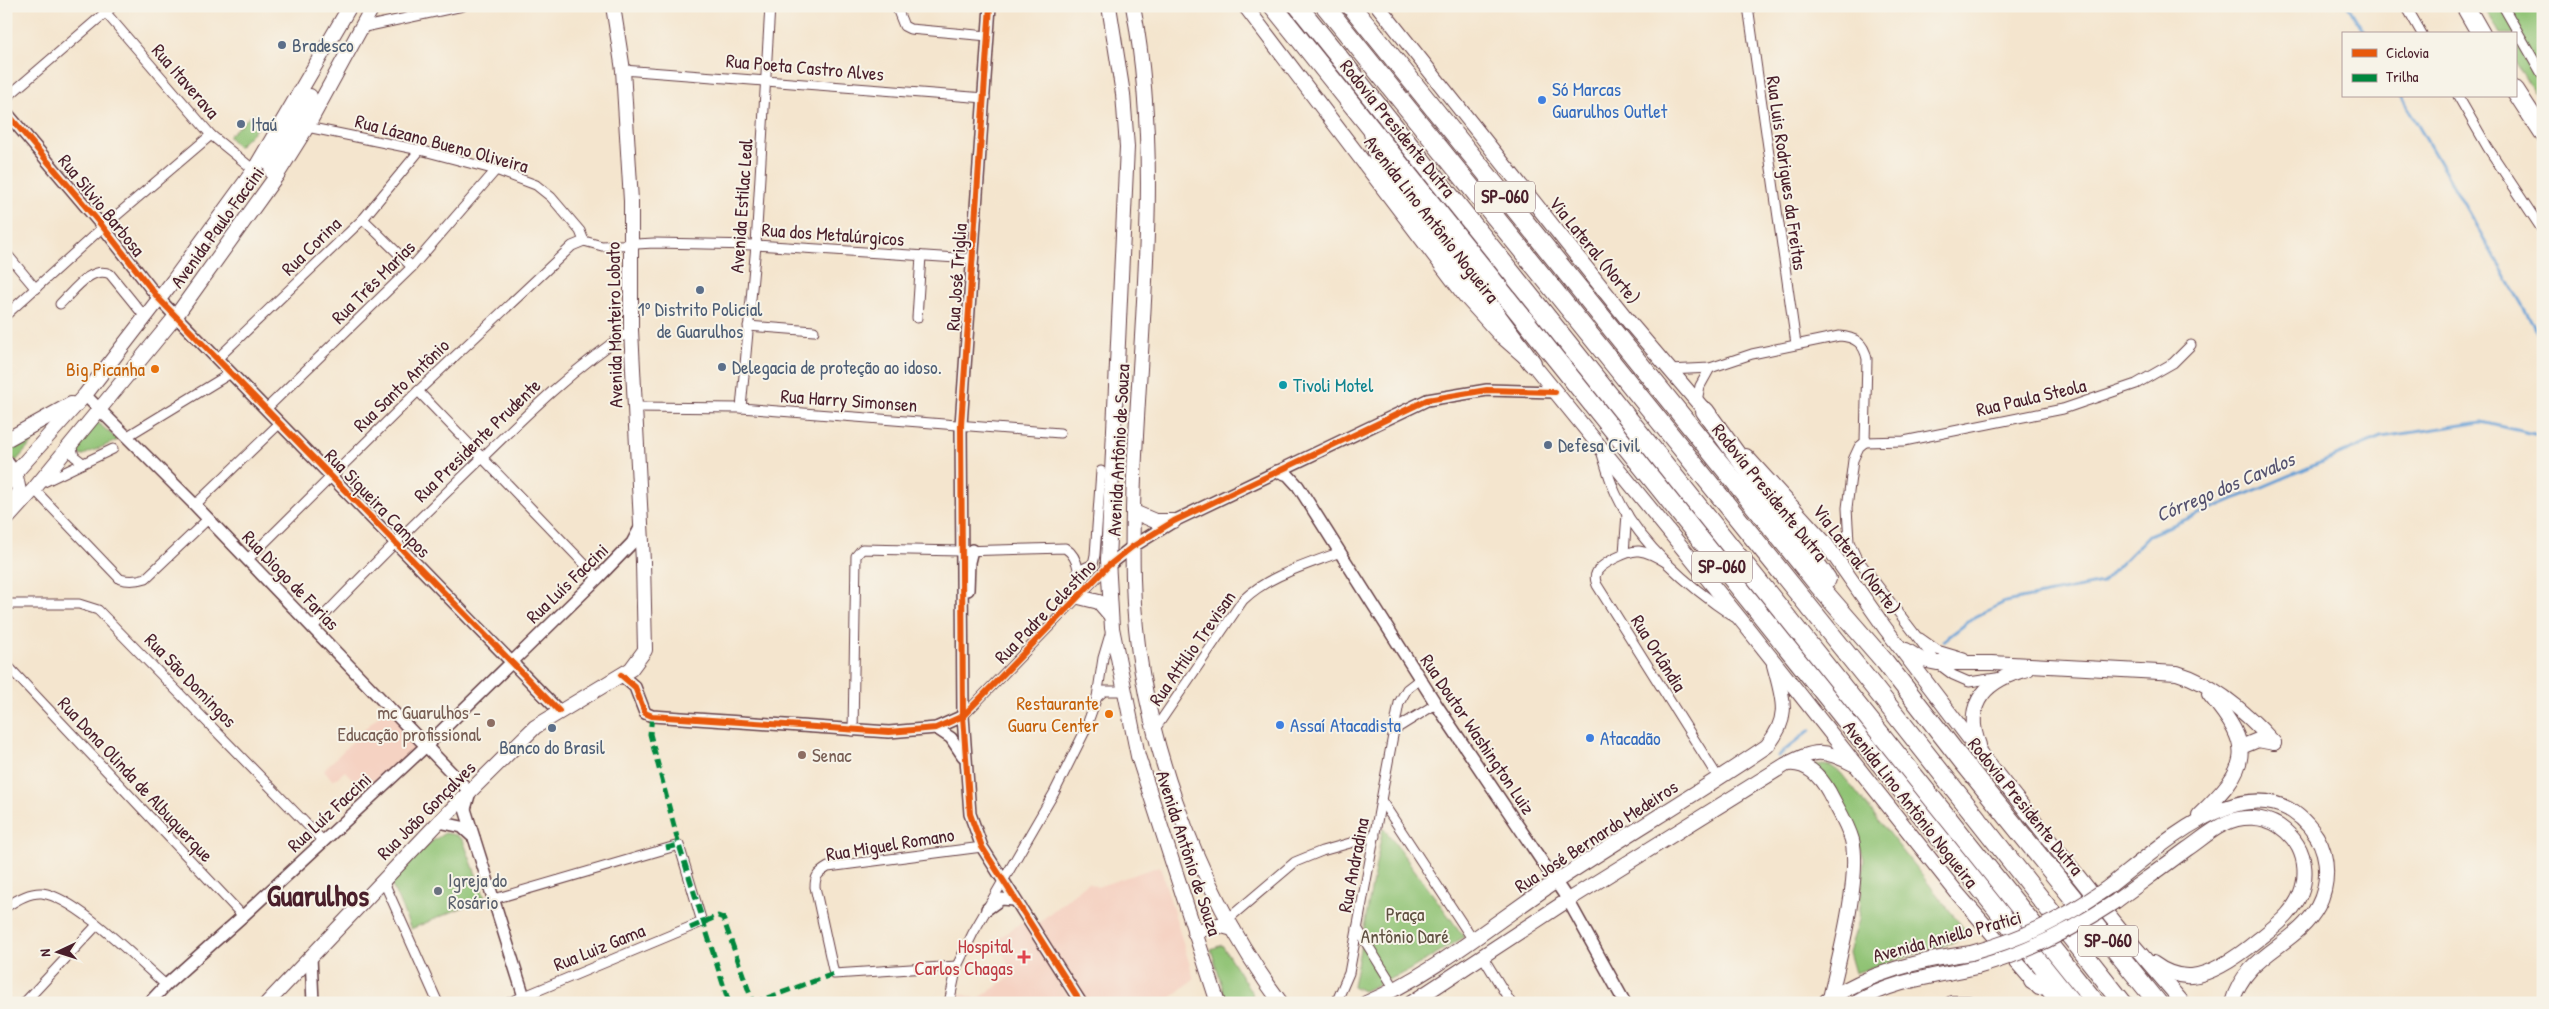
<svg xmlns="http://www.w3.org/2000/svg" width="2549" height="1009" font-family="'Patrick Hand',sans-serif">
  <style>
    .built { fill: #f5d2c2 }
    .green { fill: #90c375; stroke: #6d7150 }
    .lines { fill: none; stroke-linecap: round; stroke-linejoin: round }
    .stream { stroke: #659ed4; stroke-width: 3 }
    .minor-casing { stroke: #643d43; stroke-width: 11 }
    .tertiary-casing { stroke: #643d43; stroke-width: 14 }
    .secondary-casing { stroke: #643d43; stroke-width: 16 }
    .motorway-casing { stroke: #643d43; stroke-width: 20 }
    .minor { stroke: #fff; stroke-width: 9 }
    .tertiary { stroke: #fff; stroke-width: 11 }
    .secondary { stroke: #fff; stroke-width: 14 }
    .motorway { stroke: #fff; stroke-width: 18 }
    .secondary-bridge-casing { stroke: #643d43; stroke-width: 16; stroke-linecap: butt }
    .secondary-bridge { stroke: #fff; stroke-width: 14 }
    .quiet { stroke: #00873e; stroke-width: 5; stroke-dasharray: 10 5; stroke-linecap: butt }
    .cycleway-casing { stroke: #f7f3e8; stroke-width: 9 }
    .cycleway { stroke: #e8590c; stroke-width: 6 }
    .service-dot { fill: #5c6f8a; stroke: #f7f3e8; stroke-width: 2 }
    .shop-dot { fill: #3f7fe0; stroke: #f7f3e8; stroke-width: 2 }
    .food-dot { fill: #e8710a; stroke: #f7f3e8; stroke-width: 2 }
    .culture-dot { fill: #0f9aa8; stroke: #f7f3e8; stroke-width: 2 }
    .education-dot { fill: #8d6e63; stroke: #f7f3e8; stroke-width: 2 }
    .worship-dot { fill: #6b7280; stroke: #f7f3e8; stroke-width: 2 }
    .health-dot { fill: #e0444e; stroke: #f7f3e8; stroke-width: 2 }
    .labels { text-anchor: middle; stroke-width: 4; stroke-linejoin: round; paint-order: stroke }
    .shield { fill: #f7f3e8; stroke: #7e5f64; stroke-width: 1 }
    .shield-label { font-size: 18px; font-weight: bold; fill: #4a1f2b }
    .service-label { font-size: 19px; fill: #4e5e75; stroke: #f7f3e8; text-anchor: start }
    .street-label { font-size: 19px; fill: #4a1f2b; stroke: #f7f3e8 }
    .shop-label { font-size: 19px; fill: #366cbe; stroke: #f7f3e8; text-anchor: start }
    .food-label { font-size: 19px; fill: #c56008; stroke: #f7f3e8; text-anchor: end }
    .culture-label { font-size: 19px; fill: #0d838f; stroke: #f7f3e8; text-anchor: start }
    .education-label { font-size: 19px; fill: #785e54; stroke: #f7f3e8; text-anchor: end }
    .worship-label { font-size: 19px; fill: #5b616d; stroke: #f7f3e8; text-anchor: start }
    .park-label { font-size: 19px; fill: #5f5041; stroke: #f7f3e8 }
    .health-label { font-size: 19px; fill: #be3a42; stroke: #f7f3e8; text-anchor: end }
    .water-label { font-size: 20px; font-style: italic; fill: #55526f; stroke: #f7f3e8 }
    .town-label { font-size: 29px; font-weight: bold; fill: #4a1f2b; stroke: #f7f3e8 }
  </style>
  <rect width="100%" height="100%" fill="#f7f3e8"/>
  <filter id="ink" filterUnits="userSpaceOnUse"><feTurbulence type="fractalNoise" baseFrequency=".02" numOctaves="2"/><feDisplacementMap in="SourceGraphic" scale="10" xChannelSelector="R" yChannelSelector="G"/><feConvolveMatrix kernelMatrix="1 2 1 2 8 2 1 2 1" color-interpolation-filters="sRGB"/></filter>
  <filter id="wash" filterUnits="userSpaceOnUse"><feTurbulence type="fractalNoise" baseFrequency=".0096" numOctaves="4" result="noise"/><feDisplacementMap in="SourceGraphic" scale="20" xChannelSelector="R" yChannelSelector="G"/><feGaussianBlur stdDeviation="1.12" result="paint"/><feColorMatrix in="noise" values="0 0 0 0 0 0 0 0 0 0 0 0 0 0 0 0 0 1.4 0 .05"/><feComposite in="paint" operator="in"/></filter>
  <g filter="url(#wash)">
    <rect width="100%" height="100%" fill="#f4e5ce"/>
    <g class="built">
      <path d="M386,708l38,38 -56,50 -23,-25 -12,10 -9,-11z"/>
      <path d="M1160,866l34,113 -27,22 -2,-2 -7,4h-71l-50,-79 51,-42 9,5z"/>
      <path d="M1022,922l50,81h-116l3,-10 19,6 36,-25 -19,-33z"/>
    </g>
    <g class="green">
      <path d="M2484,6h59v102l-28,-47v-27h-15z"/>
      <path d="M254,113l9,9 -25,25 -10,-11z"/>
      <path d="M96,421l22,19 -37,16 -8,-8z"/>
      <path d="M50,423l-34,38 -10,-12v-6z"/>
      <path d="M1813,764l18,2 10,7 128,162 -18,8 -96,30 -6,-21 10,-32 5,-61 -8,-24z"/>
      <path d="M1383,827l81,110 -58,35 -43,19 -10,-5z"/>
      <path d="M445,833l11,2 7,5 22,58 -74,31 -21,-48 41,-39z"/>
      <path d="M1222,945l30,48 3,10h-28l-16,-54z"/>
    </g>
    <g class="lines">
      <g class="stream">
        <path d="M2348,6l17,28"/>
        <path d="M2401,96l142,245"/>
        <path d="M1943,641l32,-24 30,-15 97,-19 47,-48 232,-98 101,-15 61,14"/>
        <path d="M1778,756l32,-26"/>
      </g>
    </g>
  </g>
  <g filter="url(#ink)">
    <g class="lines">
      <g class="minor-casing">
        <g id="minor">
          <path d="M100,6l111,129 43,35"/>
          <path d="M896,6l8,20 6,3 78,7"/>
          <path d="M1748,6l48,338"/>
          <path d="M2406,6l16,28"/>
          <path d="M2503,6l40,70"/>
          <path d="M360,28l103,-22"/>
          <path d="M623,70l362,28"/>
          <path d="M2458,96l30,52 55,83"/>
          <path d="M6,98l107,-92"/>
          <path d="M307,127l113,23 76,20 40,15 15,12 29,34 4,10"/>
          <path d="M363,219l49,48"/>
          <path d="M584,241l18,5 52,-3 102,2 216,14"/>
          <path d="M6,253l30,36"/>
          <path d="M60,304c13,-12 31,-39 50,-30l35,43"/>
          <path d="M6,315l97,-88 108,-92"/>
          <path d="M917,318l4,-62"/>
          <path d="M748,326l66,5"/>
          <path d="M217,359l146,-140 57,-69"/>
          <path d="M1669,370l41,-2 42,-14 87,-18c16,1 25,7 28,23l-2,83 -6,5 -6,13 -6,48 2,34 7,15 81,106 16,12 16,7 27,-4"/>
          <path d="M418,391l180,187"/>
          <path d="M1697,401l3,-15 10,-18"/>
          <path d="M634,407l107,1 319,25"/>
          <path d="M741,408l15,-163 14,-239"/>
          <path d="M266,409l146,-142 84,-97"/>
          <path d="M126,437l105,-64"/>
          <path d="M1865,442l39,-1 159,-32 73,-25 37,-21 18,-18"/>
          <path d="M71,444l3,12 9,7"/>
          <path d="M1602,454c4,13 8,27 14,40 23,50 73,93 118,123"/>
          <path d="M42,483l71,-34"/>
          <path d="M34,489l86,90c10,3 17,2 26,-1l62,-59"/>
          <path d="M195,505l85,-82"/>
          <path d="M1624,553l3,-39"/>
          <path d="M247,560l171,-169 154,-145 12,-5"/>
          <path d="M1667,563c-8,-5 -18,-11 -28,-12 -10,-1 -40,13 -43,23 -2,4 0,8 1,11l122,194"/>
          <path d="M1078,571l15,-7 2,-9 6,-84"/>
          <path d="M6,604h73l19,6 225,231"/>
          <path d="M313,627c55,-58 111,-113 169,-169 48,-47 92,-90 149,-128"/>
          <path d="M1920,638l17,12 27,8"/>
          <path d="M6,664l237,252"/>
          <path d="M1097,697l7,-6h19"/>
          <path d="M963,716l145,-150"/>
          <path d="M1155,729l88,-129c26,-25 64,-35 97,-48"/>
          <path d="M1394,730l42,-26"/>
          <path d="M853,731l3,-175 6,-7 98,2 105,-3c16,10 15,32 14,49"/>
          <path d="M1381,800l92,140"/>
          <path d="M383,880l55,123"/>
          <path d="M494,899l185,-54 23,77 -194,81"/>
          <path d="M6,907c10,-7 23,-15 36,-14 35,5 96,68 124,92"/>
          <path d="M1228,919l67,-57 27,-11 53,-15"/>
          <path d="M1357,928l38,61"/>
          <path d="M1483,957l28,46"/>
          <path d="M957,966l-123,8 -19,-87c0,-11 3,-14 13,-20l154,-20"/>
          <path d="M24,1003l73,-78"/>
          <path d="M949,1003l8,-37 16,-33 81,-140 30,-60 13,-36 6,-39 8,-27"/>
          <path d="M1336,1003l13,-30 50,-270 8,-14 13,-10"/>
        </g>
      </g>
      <g class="tertiary-casing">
        <g id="tertiary">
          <path d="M990,6l-29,419 2,291 7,98 12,33 99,156"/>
          <path d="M6,112l97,115 56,72 400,412"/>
          <path d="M85,395l110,110 275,287 -5,17 61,194"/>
          <path d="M6,460l9,12"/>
          <path d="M1277,471l11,4 10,11 138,218 132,196 57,103"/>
          <path d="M1108,566l24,-19 42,-26 253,-121 60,-10 68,2"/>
          <path d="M968,590l1,-28 3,-12"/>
          <path d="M621,675l14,12 10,26 7,3 237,16 47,-4 27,-12"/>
          <path d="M936,728l15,10 12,18"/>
          <path d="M439,822l23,5 12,11"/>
          <path d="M987,909l14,-10 13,1"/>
          <path d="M311,956l2,47"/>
          <path d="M149,1003l17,-18 77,-69 183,-170 172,-168 34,-35 9,-17"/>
        </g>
      </g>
      <g class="secondary-casing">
        <g id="secondary">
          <path d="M1109,6l14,88 4,53 -19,413 4,68 26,128 80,247"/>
          <path d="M1133,6c36,189 -5,383 0,573 3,145 62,308 148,424"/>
          <path d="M1245,6l220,290 35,39 32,28 213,262 213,269 81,94"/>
          <path d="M1378,6l252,317 81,95"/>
          <path d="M277,175l-5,-3 -2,-9 40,-67"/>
          <path d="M6,440l65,-36"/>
          <path d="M1746,456l80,88 59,84 99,130 145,182 54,63"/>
          <path d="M6,483l79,-88 88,-114 81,-111 96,-164"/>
          <path d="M8,508l11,-17 -4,-19"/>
          <path d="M1134,512l21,9h19"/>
          <path d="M6,520l28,-31 142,-173 101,-141 30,-48 66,-121"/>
          <path d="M1079,597l20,5 12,14"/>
          <path d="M1906,650l16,10 15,3h55l185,10c37,11 71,41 97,70"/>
          <path d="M1979,745c-17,-43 9,-66 49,-76"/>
          <path d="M2241,747l17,-7 16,3"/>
          <path d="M1788,764c19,-2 32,12 41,28 8,16 18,31 23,48 9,36 -13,120 -22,158"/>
          <path d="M2199,815c51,-49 56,-66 10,-121"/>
          <path d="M2107,888c54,-41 152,-139 210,-51 12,20 12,48 1,69 -22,41 -72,46 -86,97"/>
          <path d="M2116,901c23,-17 47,-34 71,-52 12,-8 24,-19 37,-25 18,-9 39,-8 55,2 32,22 33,61 8,89 -8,9 -19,17 -29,25 -17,14 -42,33 -66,36 -14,1 -27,-4 -39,-13"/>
          <path d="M1194,932l24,-7 15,4"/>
          <path d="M1826,1001c44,-29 94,-41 145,-48"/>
          <path d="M267,1003l172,-181 96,-95 96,-58 14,-19 -2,-88 -12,-232v-129l-8,-131 -10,-64"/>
          <path d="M1366,1003c66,-28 129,-81 189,-121 70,-46 142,-88 212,-136 24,-29 16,-47 7,-81"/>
          <path d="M1411,1003l157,-103 217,-135c30,-15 37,-17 68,-1"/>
          <path d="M1856,1003c36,-23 81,-27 121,-36"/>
          <path d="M1952,1003h16"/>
        </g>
      </g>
      <g class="motorway-casing">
        <g id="motorway">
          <path d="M1273,6l799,997"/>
          <path d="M1298,6l798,997"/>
          <path d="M1325,6l543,674 255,323"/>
          <path d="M1351,6l468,580 66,76 78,100 195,241"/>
          <path d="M2465,6l16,28"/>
          <path d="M2515,90l28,43"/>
          <path d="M1373,133l5,23 154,207"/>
          <path d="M1705,411l122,168"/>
          <path d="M2033,981l15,6 10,12"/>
        </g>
      </g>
      <use href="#minor" class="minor"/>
      <use href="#tertiary" class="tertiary"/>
      <use href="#secondary" class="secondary"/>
      <use href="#motorway" class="motorway"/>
      <g class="secondary-bridge-casing">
        <g id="secondary-bridge">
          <path d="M1971,953c52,-14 92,-34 136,-65"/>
          <path d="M1977,967c51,-14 95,-37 139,-66"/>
        </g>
      </g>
      <use href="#secondary-bridge" class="secondary-bridge"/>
      <g class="quiet">
        <path d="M652,716l-2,18 29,111 50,158"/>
        <path d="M666,848l13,-3"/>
        <path d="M690,928l28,-12 5,2 30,85"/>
        <path d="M753,1003l81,-29"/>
      </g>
      <g class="cycleway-casing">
        <g id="cycleway">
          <path d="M990,6l-29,419 2,291 7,98 12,33 99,156"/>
          <path d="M6,112l97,115 56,72 400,412"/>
          <path d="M621,675l14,12 10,26 7,3 237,16 47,-4 27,-12 145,-150 24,-19 42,-26 253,-121 60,-10 68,2"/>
        </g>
      </g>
      <use href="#cycleway" class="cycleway"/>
    </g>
  </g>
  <g class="service-dot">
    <circle cx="282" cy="45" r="5"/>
    <circle cx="241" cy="124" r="5"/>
    <circle cx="700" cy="290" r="5"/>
    <circle cx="722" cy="367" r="5"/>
    <circle cx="1548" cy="445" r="5"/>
    <circle cx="552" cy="728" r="5"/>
  </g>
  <g class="shop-dot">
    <circle cx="1542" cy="100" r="5"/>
    <circle cx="1280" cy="725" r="5"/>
    <circle cx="1590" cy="738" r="5"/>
  </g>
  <g class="food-dot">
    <circle cx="155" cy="369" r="5"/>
    <circle cx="1109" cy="714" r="5"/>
  </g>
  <circle class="culture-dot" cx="1283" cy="385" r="5"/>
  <g class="education-dot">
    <circle cx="491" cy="723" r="5"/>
    <circle cx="802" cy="755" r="5"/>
  </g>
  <circle class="worship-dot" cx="438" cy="891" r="5"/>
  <path class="health-dot" d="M1021.5 949.5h5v5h5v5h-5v5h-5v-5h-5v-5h5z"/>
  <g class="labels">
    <g class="shield">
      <rect x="1475" y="181.5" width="60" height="31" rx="4"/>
      <rect x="1692" y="551.5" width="60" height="31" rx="4"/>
      <rect x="2078" y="925.5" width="60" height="31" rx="4"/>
    </g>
    <g class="shield-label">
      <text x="1505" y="203">SP-060</text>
      <text x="1722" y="573">SP-060</text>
      <text x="2108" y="947">SP-060</text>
    </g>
    <g class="service-label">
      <text x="292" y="52">Bradesco</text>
      <text x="251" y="131">Itaú</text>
      <text x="700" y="316" text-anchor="middle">1º Distrito Policial<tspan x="700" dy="22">de Guarulhos</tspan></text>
      <text x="732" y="374">Delegacia de proteção ao idoso.</text>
      <text x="1558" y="452">Defesa Civil</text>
      <text x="552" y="754" text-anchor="middle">Banco do Brasil</text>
    </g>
    <g class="street-label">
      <text transform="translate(805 67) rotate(5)" y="7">Rua Poeta Castro Alves</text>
      <text transform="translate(186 81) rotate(49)" y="7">Rua Itaverava</text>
      <text transform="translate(1398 128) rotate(51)" y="7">Rodovia Presidente Dutra</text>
      <text transform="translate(442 143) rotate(15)" y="7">Rua Lázano Bueno Oliveira</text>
      <text transform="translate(1787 173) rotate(82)" y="7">Rua Luis Rodrigues da Freitas</text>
      <text transform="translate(102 205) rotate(51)" y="7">Rua Silvio Barbosa</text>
      <text transform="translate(741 206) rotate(-86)" y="7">Avenida Estilac Leal</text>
      <text transform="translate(1432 219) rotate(52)" y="7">Avenida Lino Antônio Nogueira</text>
      <text transform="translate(217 227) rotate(-54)" y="7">Avenida Paulo Faccini</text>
      <text transform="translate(833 234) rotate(4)" y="7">Rua dos Metalúrgicos</text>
      <text transform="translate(311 246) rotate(-44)" y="7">Rua Corina</text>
      <text transform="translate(1595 250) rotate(51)" y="7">Via Lateral (Norte)</text>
      <text transform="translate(956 277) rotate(-86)" y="7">Rua José Triglia</text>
      <text transform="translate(373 282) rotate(-45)" y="7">Rua Três Marias</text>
      <text transform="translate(614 325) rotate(-91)" y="7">Avenida Monteiro Lobato</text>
      <text transform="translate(401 385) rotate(-44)" y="7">Rua Santo Antônio</text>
      <text transform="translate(2031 397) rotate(-13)" y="7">Rua Paula Steola</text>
      <text transform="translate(849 400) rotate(4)" y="7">Rua Harry Simonsen</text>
      <text transform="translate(477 440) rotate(-44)" y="7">Rua Presidente Prudente</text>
      <text transform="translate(1118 450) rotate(-87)" y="7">Avenida Antônio de Souza</text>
      <text transform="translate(1770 492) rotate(51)" y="7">Rodovia Presidente Dutra</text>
      <text transform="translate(378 503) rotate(46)" y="7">Rua Siqueira Campos</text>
      <text transform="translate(1857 559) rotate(53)" y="7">Via Lateral (Norte)</text>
      <text transform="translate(291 580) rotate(46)" y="7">Rua Diogo de Farias</text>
      <text transform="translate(567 583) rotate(-44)" y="7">Rua Luís Faccini</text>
      <text transform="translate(1045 611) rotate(-46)" y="7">Rua Padre Celestino</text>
      <text transform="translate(1192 648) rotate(-55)" y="7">Rua Attilio Trevisan</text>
      <text transform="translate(1659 653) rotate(58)" y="7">Rua Orlândia</text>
      <text transform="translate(191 680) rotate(46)" y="7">Rua São Domingos</text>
      <text transform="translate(1478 734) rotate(56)" y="7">Rua Doutor Washington Luiz</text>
      <text transform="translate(136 779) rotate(47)" y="7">Rua Dona Olinda de Albuquerque</text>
      <text transform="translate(1911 804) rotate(52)" y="7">Avenida Lino Antônio Nogueira</text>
      <text transform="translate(2026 806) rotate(51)" y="7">Rodovia Presidente Dutra</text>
      <text transform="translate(426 810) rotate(-45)" y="7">Rua João Gonçalves</text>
      <text transform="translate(329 812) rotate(-43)" y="7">Rua Luíz Faccini</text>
      <text transform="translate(1596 836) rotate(-33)" y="7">Rua José Bernardo Medeiros</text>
      <text transform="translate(890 844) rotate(-9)" y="7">Rua Miguel Romano</text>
      <text transform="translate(1189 853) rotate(72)" y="7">Avenida Antônio de Souza</text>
      <text transform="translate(1353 865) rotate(-79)" y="7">Rua Andradina</text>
      <text transform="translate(1947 936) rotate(-15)" y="7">Avenida Aniello Pratici</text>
      <text transform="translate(599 947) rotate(-22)" y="7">Rua Luiz Gama</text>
    </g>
    <g class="shop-label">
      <text x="1552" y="96">Só Marcas<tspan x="1552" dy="22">Guarulhos Outlet</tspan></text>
      <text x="1290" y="732">Assaí Atacadista</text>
      <text x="1600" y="745">Atacadão</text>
    </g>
    <g class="food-label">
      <text x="145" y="376">Big Picanha</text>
      <text x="1099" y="710">Restaurante<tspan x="1099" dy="22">Guaru Center</tspan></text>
    </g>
    <g class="culture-label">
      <text x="1293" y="392">Tivoli Motel</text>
    </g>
    <g class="education-label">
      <text x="481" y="719">mc Guarulhos -<tspan x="481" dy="22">Educação profissional</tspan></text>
      <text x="812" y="762" text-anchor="start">Senac</text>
    </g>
    <g class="worship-label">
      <text x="448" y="887">Igreja do<tspan x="448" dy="22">Rosário</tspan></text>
    </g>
    <g class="park-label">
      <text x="1405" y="921">Praça<tspan x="1405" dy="22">Antônio Daré</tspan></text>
    </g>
    <g class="health-label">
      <text x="1013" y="953">Hospital<tspan x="1013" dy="22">Carlos Chagas</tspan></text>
    </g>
    <g class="water-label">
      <text transform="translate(2225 487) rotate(-23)" y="7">Córrego dos Cavalos</text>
    </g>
    <g class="town-label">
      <text x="318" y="906">Guarulhos</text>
    </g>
  </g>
  <rect width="2549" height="1009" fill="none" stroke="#f7f3e8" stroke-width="25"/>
  <rect x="2342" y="32" width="175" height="65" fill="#f7f3e8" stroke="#b29e9c"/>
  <rect x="2352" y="49" width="25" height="8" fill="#e8590c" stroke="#b29e9c"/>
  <text x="2386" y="58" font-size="15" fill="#4a1f2b">Ciclovia</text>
  <rect x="2352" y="74" width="25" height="8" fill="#00873e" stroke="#b29e9c"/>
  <text x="2386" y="82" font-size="15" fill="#4a1f2b">Trilha</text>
  <g transform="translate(58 952) rotate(266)" stroke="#f7f3e8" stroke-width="4" paint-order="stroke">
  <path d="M0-4L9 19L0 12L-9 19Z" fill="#4a1f2b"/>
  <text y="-8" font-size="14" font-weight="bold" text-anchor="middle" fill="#4a1f2b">N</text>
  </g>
</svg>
